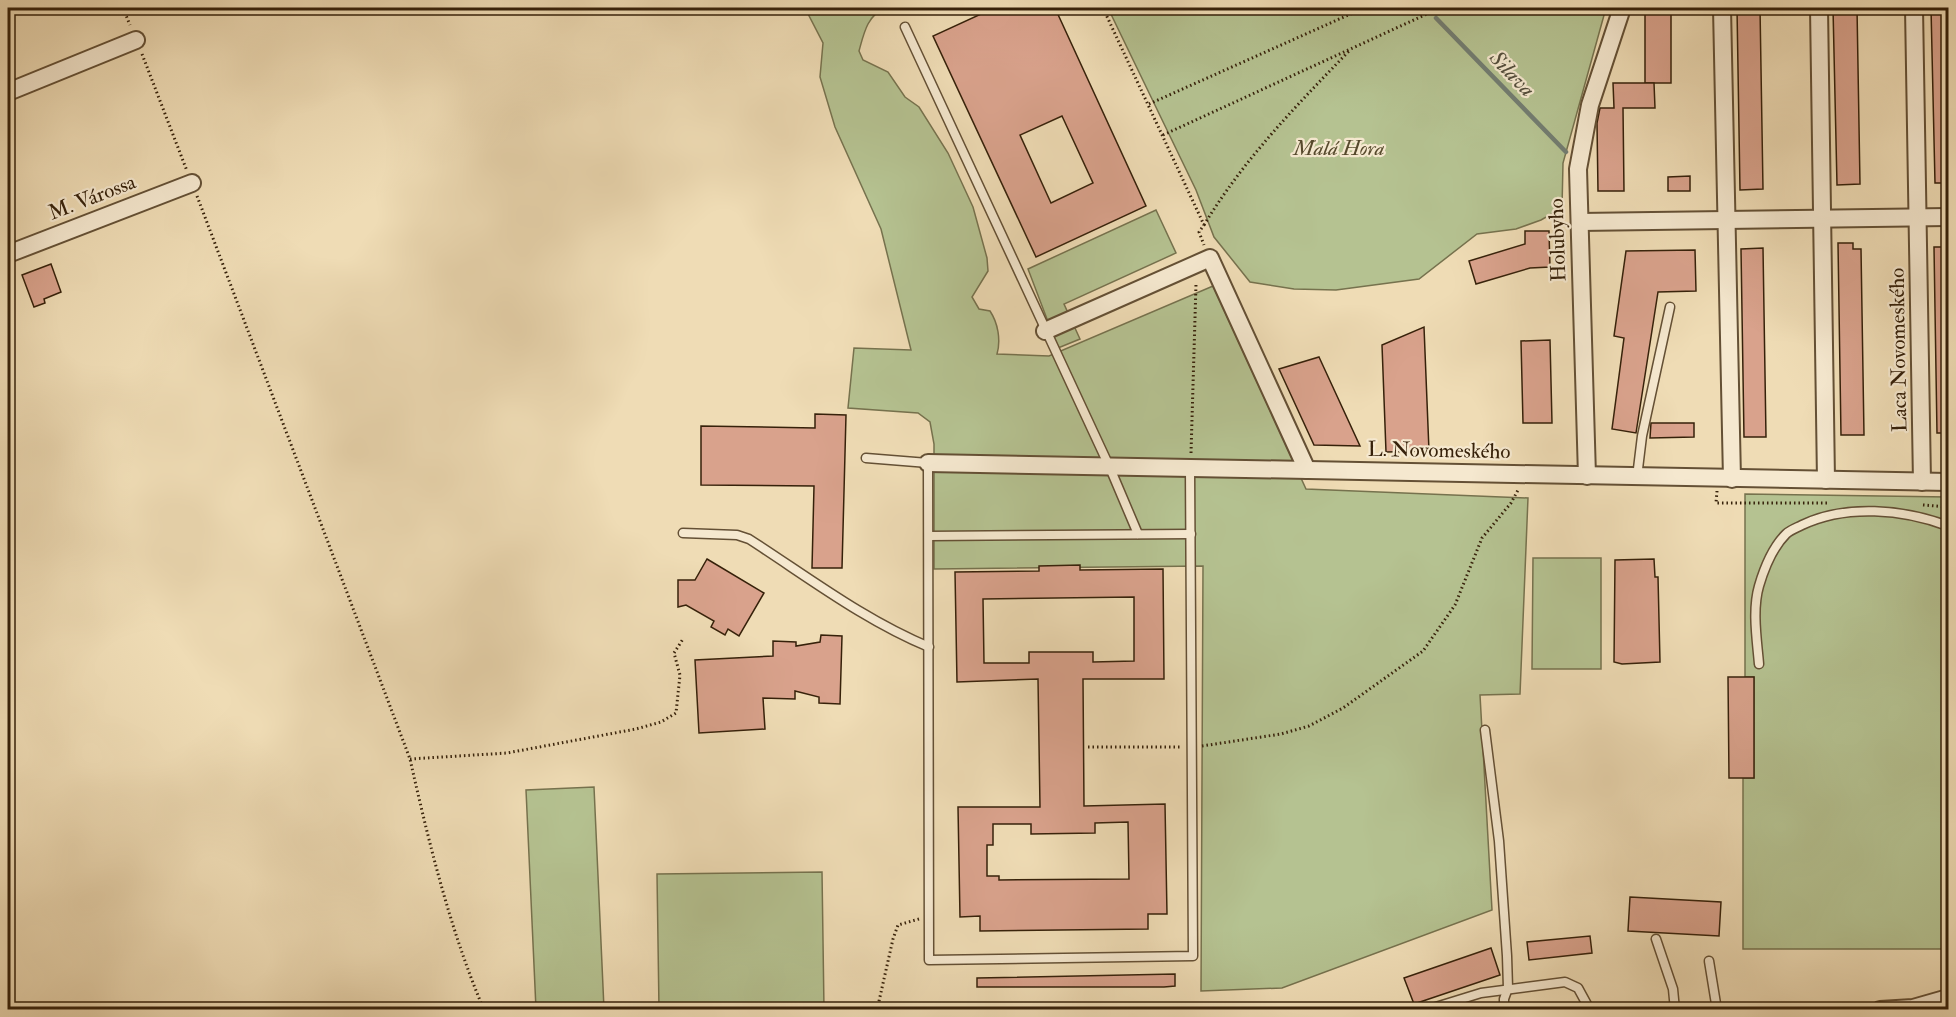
<svg xmlns="http://www.w3.org/2000/svg" width="1956" height="1017" font-family="'IM FELL Double Pica',serif">
  <style>
    .green { fill: #b5c291; stroke: #76724e; stroke-width: 1.5 }
    .lines { fill: none; stroke-linecap: round; stroke-linejoin: round }
    .stream { stroke: #737d71; stroke-width: 4.5 }
    .building { fill: #d9a28c; stroke: #36210a; stroke-width: 1.5; fill-rule: evenodd }
    .lane-casing { stroke: #645035; stroke-width: 11 }
    .street-casing { stroke: #645035; stroke-width: 20 }
    .path { stroke: #36210a; stroke-width: 3; stroke-dasharray: 1.5 3; stroke-linecap: butt }
    .lane { stroke: #f5e8cf; stroke-width: 8 }
    .street { stroke: #f5e8cf; stroke-width: 16 }
    .labels { text-anchor: middle; stroke-width: 4.5; stroke-linejoin: round; paint-order: stroke }
    .park-label { font-size: 21px; font-style: italic; fill: #56492c; stroke: #f5e8cf }
    .street-label { font-size: 21px; fill: #36210a; stroke: #f5e8cf }
    .water-label { font-size: 22px; font-style: italic; fill: #554f3d; stroke: #f5e8cf }
  </style>
  <rect width="100%" height="100%" fill="#efdcb5"/>
  <filter id="stains"><feTurbulence type="fractalNoise" baseFrequency=".00333" numOctaves="4"/><feColorMatrix values="0 0 0 0 .2 0 0 0 0 .09 0 0 0 0 .02 0 0 0 .5 -.17"/></filter>
  <radialGradient id="worn" r=".72"><stop offset=".6" stop-color="#630" stop-opacity="0"/><stop offset="1" stop-color="#630" stop-opacity=".3"/></radialGradient>
  <g class="green">
    <path d="M805,8h80c-18,8 -21,25 -26,43l4,9 25,12 17,25 14,10 29,46 25,54 14,51 1,13 -16,26 7,12 11,2c8,12 11,29 7,43l52,2 164,-70 93,203 222,9 -8,196 -40,1 12,215 -210,78 -81,3 2,-425 -269,3v-125l-4,-22 -12,-9 -70,-5 6,-60 57,2 -30,-121 -46,-102 -15,-50 3,-34z"/>
    <path d="M1108,8h498l-43,155 -1,45 -21,12 -25,9 -39,5 -58,45 -83,11 -42,-1 -44,-7 -36,-45 -18,-47z"/>
    <path d="M1156,210l20,43 -112,51 16,35 -22,9 -30,-79z"/>
    <path d="M1745,494l203,3v452h-205v-171h11v-101h-9z"/>
    <path d="M1533,558h68v111h-69z"/>
    <path d="M594,787l10,222h-68l-10,-219z"/>
    <path d="M822,872l2,137h-165l-2,-135z"/>
  </g>
  <g class="lines">
    <path class="stream" d="M1436,18l130,134"/>
  </g>
  <g class="building">
    <path d="M994,8h61l91,198 -110,51 -103,-221zM1062,116l31,67 -42,20 -31,-68z"/>
    <rect x="1645" y="8" width="26" height="75"/>
    <path d="M1737,8h23l3,181 -23,1z"/>
    <path d="M1833,8h24l3,176 -23,1z"/>
    <path d="M1931,8h17v175h-13z"/>
    <path d="M1613,83h41l1,25h-32l1,83h-26l-1,-68 3,-15h14z"/>
    <path d="M1690,176v15h-22v-14z"/>
    <path d="M1525,231h24l1,36 -20,1 -54,16 -7,-23 56,-17z"/>
    <path d="M1838,243h15v6h8l3,186h-23z"/>
    <path d="M1934,247h14v186h-11z"/>
    <path d="M1763,248l3,189h-22l-3,-188z"/>
    <path d="M1695,250l1,41 -38,1 -22,141 -24,-4 12,-91 -10,-2 12,-85z"/>
    <path d="M51,264l10,28 -17,7 1,4 -11,4 -12,-32z"/>
    <path d="M1424,327l5,124 -43,1 -4,-107z"/>
    <path d="M1550,340l2,83h-29l-2,-82z"/>
    <path d="M1319,357l41,89 -46,-1 -35,-76z"/>
    <path d="M815,414l31,1 -4,153h-30l2,-82 -113,-1v-59l114,2z"/>
    <path d="M1651,423h43v14l-44,1z"/>
    <path d="M707,559l57,34 -25,43 -11,-7 -3,6 -14,-8 3,-6 -28,-16 -8,2v-27h17z"/>
    <path d="M1654,559l1,18h3l2,85 -38,2 -8,-2 1,-102z"/>
    <path d="M1080,565v5l83,-1 1,110h-81l1,127 81,-2 2,110h-19v15l-168,2v-15l-20,1 -2,-110h82l-2,-128 -81,3 -2,-110 84,-1v-5zM1134,597v64l-41,1v-10h-64v11h-45l-1,-64zM1128,822l1,57 -130,1v-4h-12v-31h6v-21h38v10l64,-1v-10z"/>
    <path d="M821,635l21,1 -2,68 -21,-1v-6l-24,-6v8l-32,-1 2,31 -66,4 -4,-73 78,-4v-15l23,1v4l24,-4z"/>
    <path d="M1728,677h26v101h-25z"/>
    <path d="M1630,897l91,5 -2,34 -91,-5z"/>
    <path d="M1590,936l2,17 -63,7 -2,-18z"/>
    <path d="M1491,948l9,27 -86,29 -10,-26z"/>
    <path d="M1175,974v12l-11,1h-187v-9z"/>
  </g>
  <g class="lines">
    <g class="lane-casing">
      <g id="lane">
        <path d="M905,27l205,441 28,66"/>
        <path d="M866,458l62,5 1,497 264,-4 -3,-487"/>
        <path d="M1637,477l5,-41 28,-129"/>
        <path d="M683,533l54,2 12,4c59,38 115,81 180,108"/>
        <path d="M929,536l262,-2"/>
        <path d="M1759,664c-2,-24 -7,-54 0,-78 5,-17 14,-39 27,-52 4,-4 10,-6 16,-9 44,-21 101,-16 146,1"/>
        <path d="M1485,730l14,111 8,115 1,32 -4,11v11"/>
        <path d="M1656,939l17,50 2,21"/>
        <path d="M1709,961l8,49"/>
        <path d="M1426,1010l55,-17 84,-11 13,6 12,22"/>
      </g>
    </g>
    <g class="street-casing">
      <g id="street">
        <path d="M1722,8l10,471"/>
        <path d="M1819,8l7,472"/>
        <path d="M1914,8l8,474"/>
        <path d="M8,92l128,-52"/>
        <path d="M1580,222l368,-5"/>
        <path d="M8,254l184,-71"/>
        <path d="M1045,331l165,-73 97,212"/>
        <path d="M928,463l1020,19"/>
        <path d="M1587,476l-9,-307 12,-64 32,-97"/>
        <path d="M1880,1010l33,-2 35,-10"/>
      </g>
    </g>
    <g class="path">
      <path d="M123,8l7,17"/>
      <path d="M1103,8l101,217 -5,7 5,13"/>
      <path d="M142,54l45,117"/>
      <path d="M1149,104l215,-96"/>
      <path d="M1163,135l277,-127"/>
      <path d="M197,196l213,563c19,84 40,171 74,251"/>
      <path d="M1204,225c40,-66 92,-119 146,-175"/>
      <path d="M1191,453l5,-169"/>
      <path d="M1717,491l-1,12h111"/>
      <path d="M1923,505l25,2"/>
      <path d="M1202,746l79,-12 28,-8 34,-18 80,-57 32,-46 27,-67 29,-35 7,-13"/>
      <path d="M1088,747h92"/>
      <path d="M410,759l97,-6 129,-24 25,-7 15,-9 4,-38 -6,-22 9,-14"/>
      <path d="M877,1010l16,-71 5,-14 21,-6"/>
    </g>
    <use href="#lane" class="lane"/>
    <use href="#street" class="street"/>
  </g>
  <g class="labels">
    <g class="park-label">
      <text x="1339" y="155">Malá Hora</text>
    </g>
    <g class="street-label">
      <text transform="translate(92 197) rotate(-21)" y="7">M. Várossa</text>
      <text transform="translate(1557 240) rotate(-92)" y="7">Holubyho</text>
      <text transform="translate(1898 350) rotate(-91)" y="7">Laca Novomeského</text>
      <text transform="translate(1439 450) rotate(1)" y="7">L. Novomeského</text>
    </g>
    <g class="water-label">
      <text transform="translate(1513 73) rotate(46)" y="8">Silava</text>
    </g>
  </g>
  <rect width="1956" height="1017" fill="none" stroke="#efdcb5" stroke-width="30"/>
  <rect x="9" y="9" width="1938" height="999" fill="none" stroke="#36210a" stroke-width="3"/>
  <rect x="15" y="15" width="1926" height="987" fill="none" stroke="#36210a" stroke-width="1.5"/>
  <rect width="100%" height="100%" filter="url(#stains)"/>
  <rect width="100%" height="100%" fill="url(#worn)"/>
</svg>
